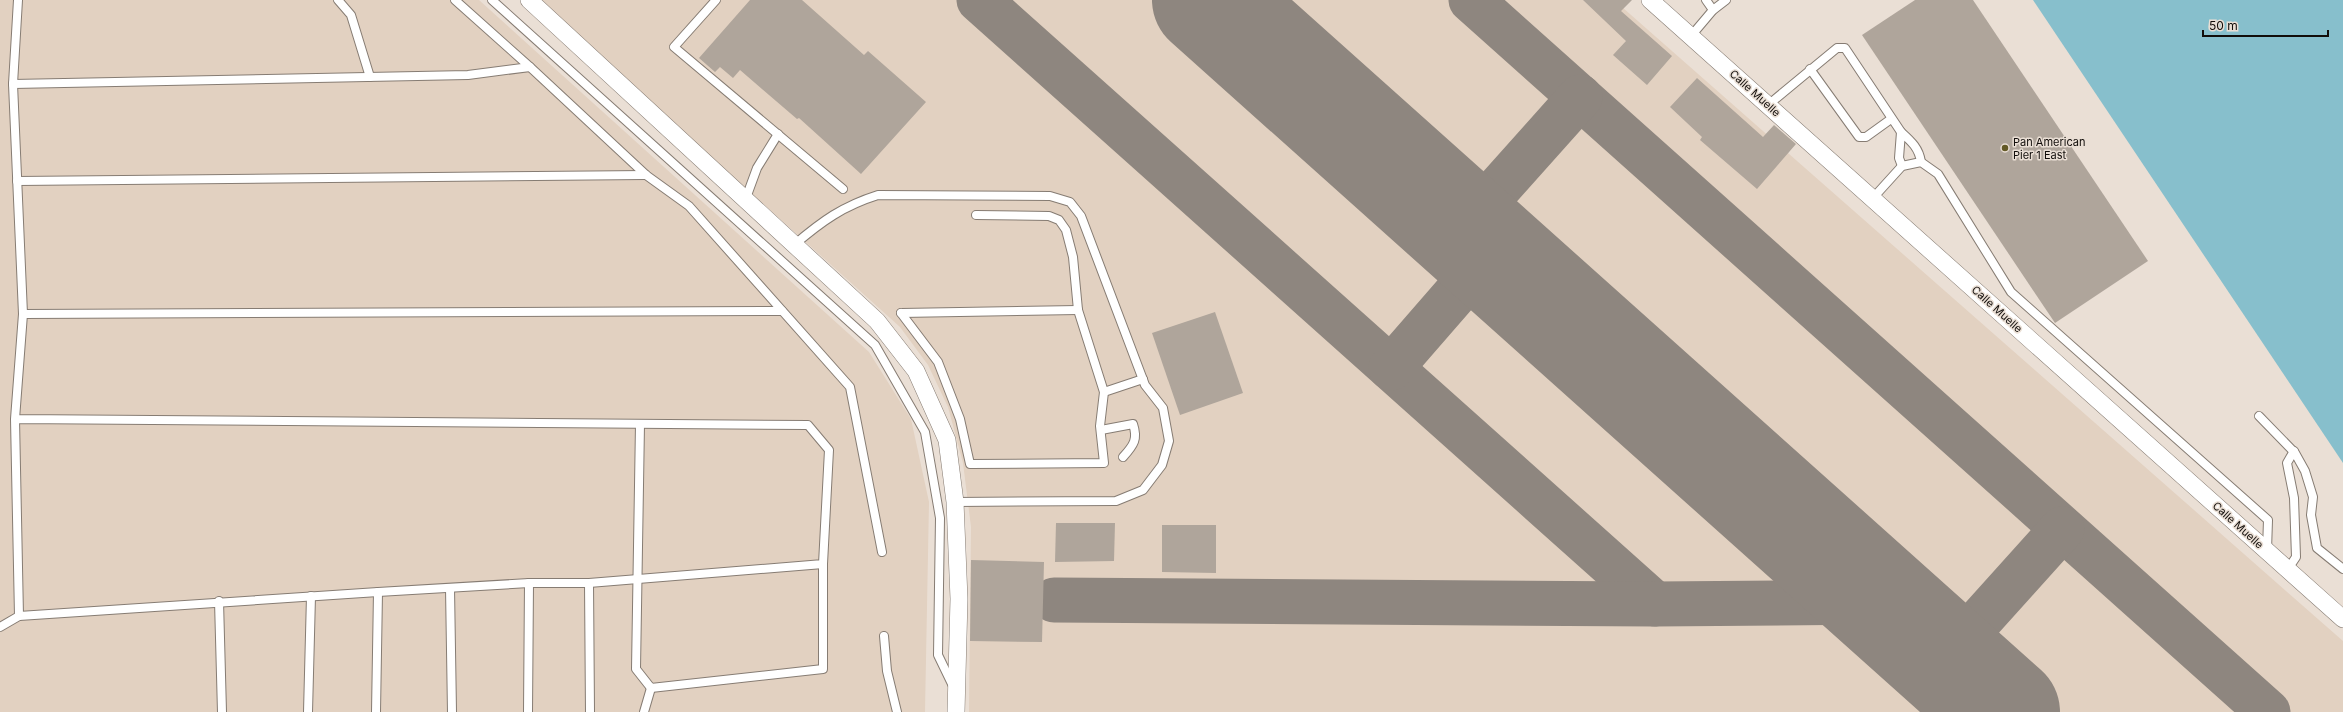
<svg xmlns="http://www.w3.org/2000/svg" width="2343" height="712" font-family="Inter,sans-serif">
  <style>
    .built { fill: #e2d1c1 }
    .water { fill: #87bfcc }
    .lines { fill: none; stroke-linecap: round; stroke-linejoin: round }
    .taxiway { stroke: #8e867f; stroke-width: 45 }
    .runway { stroke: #8e867f; stroke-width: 112 }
    .building { fill: #afa59b }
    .lane-casing { stroke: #867c73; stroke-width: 10 }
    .street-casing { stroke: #867c73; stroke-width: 18 }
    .lane { stroke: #fff; stroke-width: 8 }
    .street { stroke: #fff; stroke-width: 17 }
    .poi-dot { fill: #635926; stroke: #eadfd5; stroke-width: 1.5 }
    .labels { text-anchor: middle; stroke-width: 3; stroke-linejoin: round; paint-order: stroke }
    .street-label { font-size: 11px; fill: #110d0a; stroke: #eadfd5 }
    .poi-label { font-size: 11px; fill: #110d0a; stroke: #eadfd5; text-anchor: start }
  </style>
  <rect width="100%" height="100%" fill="#eadfd5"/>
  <g class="built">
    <path d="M0,0h479l390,352 42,67 18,83 -4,210h-925z"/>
    <path d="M537,0h1077l729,641v71h-1374l2,-185 -8,-64 -15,-56 -20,-42 -28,-38z"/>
  </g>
  <path class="water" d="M2033,0h310v463z"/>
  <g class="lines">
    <g class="taxiway">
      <path d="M979,0l676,604"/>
      <path d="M1471,0l797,712"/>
      <path d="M1463,228l117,-131"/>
      <path d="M1391,368l100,-115"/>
      <path d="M1054,600l601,4 226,-2"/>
      <path d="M1945,659l117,-130"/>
    </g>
    <path class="runway" d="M1208,0l796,712"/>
  </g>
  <g class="building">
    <path d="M750,0h52l62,55 4,-4 58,51 -65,72 -62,-56 -2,1 -57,-49 -7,8 -13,-11 -5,5 -16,-14z"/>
    <path d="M1583,0h49l-11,11 51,45 -25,29 -34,-30 13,-14z"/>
    <path d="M1915,0h58l175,261 -93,62 -193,-288z"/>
    <path d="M1697,78l66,59 11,-12 22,19 -39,45 -57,-49 2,-3 -32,-30z"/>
    <path d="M1215,312l28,81 -63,22 -28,-82z"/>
    <path d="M1056,523h59l-1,38 -59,1z"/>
    <path d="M1162,525h54v48l-54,-1z"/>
    <path d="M971,560l73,2 -2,80 -72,-1z"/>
  </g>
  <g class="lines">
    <g class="lane-casing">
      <g id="lane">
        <path d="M18,0l-5,84 455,-9 62,-8"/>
        <path d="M338,0l13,15 19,62"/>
        <path d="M455,0l75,67 116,108 43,31 161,181 32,165"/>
        <path d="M492,0l383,345 50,87 15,86 -2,137 15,31"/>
        <path d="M716,0l-42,47 169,142"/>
        <path d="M1706,0l7,10"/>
        <path d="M1691,36l22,-26 13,-10"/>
        <path d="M1810,69l49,68h7l25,-18"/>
        <path d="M13,84l10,230 759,-3"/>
        <path d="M1768,105l69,-57h8l56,84"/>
        <path d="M1902,166l-3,-8 2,-26c10,9 18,16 20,30"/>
        <path d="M17,181l629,-6"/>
        <path d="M746,198l11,-30 21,-34"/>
        <path d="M1873,198l29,-32 19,-4 17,12 73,118 257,228 -1,30"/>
        <path d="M976,215l73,1 10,4 7,10 7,27 5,53 26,82 39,-13"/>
        <path d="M794,245c28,-24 49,-39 84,-50l172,1 20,6 11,14 64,169 18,23 6,33 -7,24 -19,25 -27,11 -161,1"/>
        <path d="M901,313l37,49 22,57 10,45 134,-1 -4,-37 4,-34"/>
        <path d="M901,313l177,-3"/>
        <path d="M2259,416l36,37 10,18 8,26 -2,18 6,33 26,21"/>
        <path d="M15,419l4,197 359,-24 151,-9h60l234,-19 6,-114 -21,-25 -793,-6 8,-105"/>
        <path d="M640,424l-4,245 15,19 172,-19v-105"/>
        <path d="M1101,430l32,-6c5,15 1,21 -10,33"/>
        <path d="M2288,569l8,-12 -2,-59 -7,-35 7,-12"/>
        <path d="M589,583l1,129"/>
        <path d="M450,588l2,124"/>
        <path d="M219,601l3,111"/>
        <path d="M0,627l19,-11"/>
        <path d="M884,636l3,35 10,41"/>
        <path d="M308,712l3,-116"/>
        <path d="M376,712l2,-120"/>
        <path d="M528,712l1,-129"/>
        <path d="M644,712l7,-24"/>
      </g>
    </g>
    <g class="street-casing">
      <g id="street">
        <path d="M529,0l348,321 39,50 31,69 8,62 4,97 -3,113"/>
        <path d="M1650,0l693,619"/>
      </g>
    </g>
    <use href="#lane" class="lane"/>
    <use href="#street" class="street"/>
  </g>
  <circle class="poi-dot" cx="2005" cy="148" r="4"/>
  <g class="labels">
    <g class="street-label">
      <text transform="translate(1755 93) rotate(42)" y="4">Calle Muelle</text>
      <text transform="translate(1997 309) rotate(42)" y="4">Calle Muelle</text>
      <text transform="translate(2238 525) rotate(42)" y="4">Calle Muelle</text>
    </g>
    <g class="poi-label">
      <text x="2013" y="146">Pan American<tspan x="2013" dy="13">Pier 1 East</tspan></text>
    </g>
  </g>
  <path d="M2203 30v6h125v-6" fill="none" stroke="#110d0a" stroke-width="2"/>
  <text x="2209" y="30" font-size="12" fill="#110d0a" stroke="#eadfd5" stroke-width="3" paint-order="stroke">50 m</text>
</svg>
